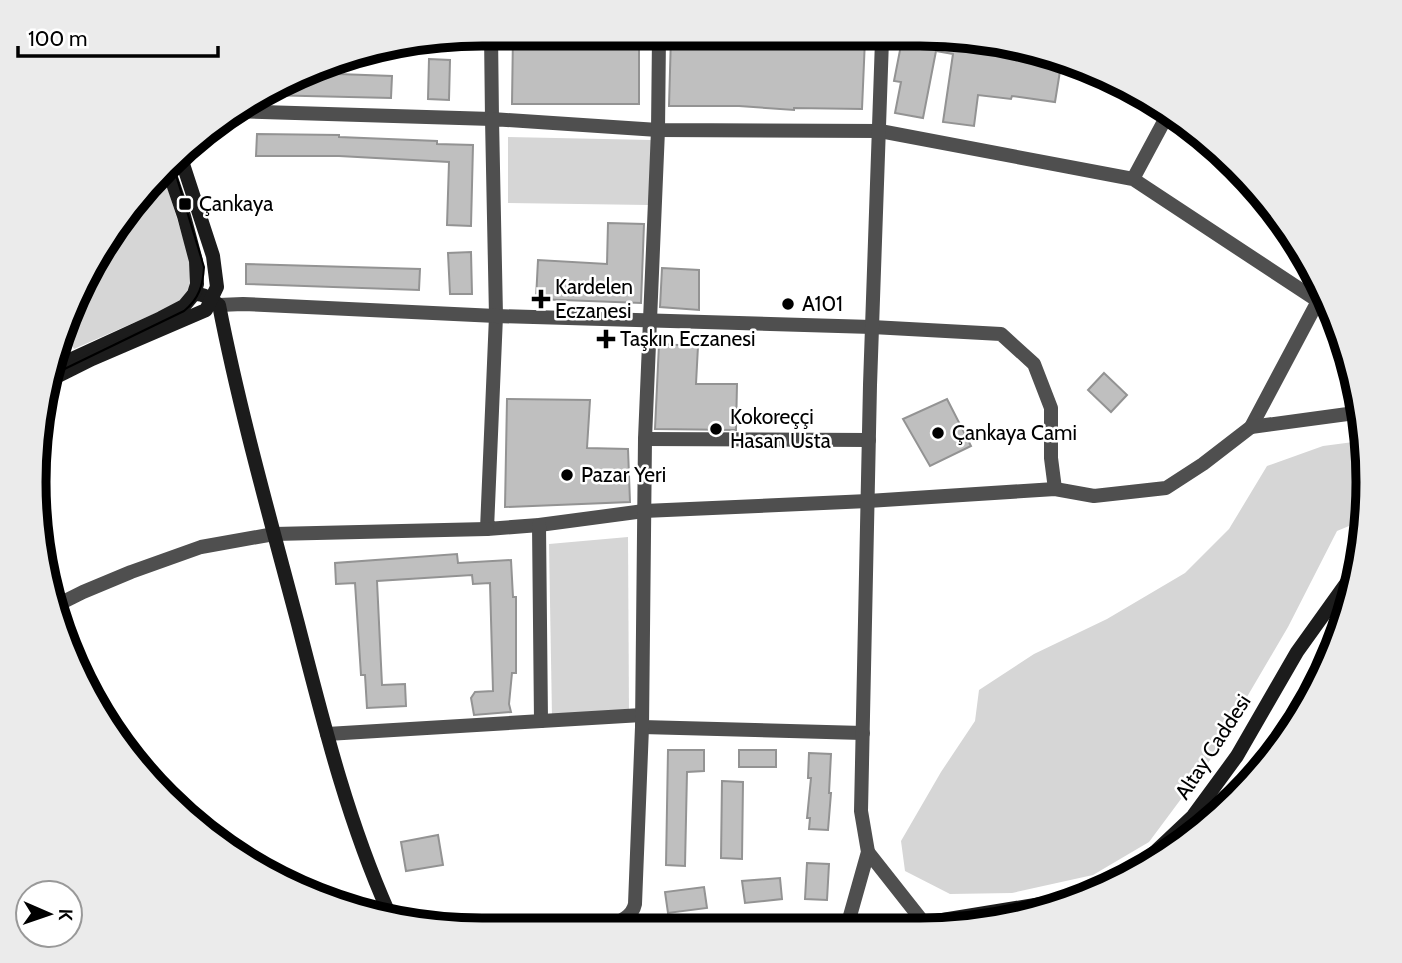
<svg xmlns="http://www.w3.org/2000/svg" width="1402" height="963" font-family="Cabin,sans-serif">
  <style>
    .green { fill: #d6d6d6 }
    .building { fill: #bfbfbf; stroke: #939393; stroke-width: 2 }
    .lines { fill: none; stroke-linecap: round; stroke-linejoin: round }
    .minor { stroke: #4f4f4f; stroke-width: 14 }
    .secondary { stroke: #1c1c1c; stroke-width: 14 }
    .tram { stroke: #000; stroke-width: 2 }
    .poi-dot { fill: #000; stroke: #fff; stroke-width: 2.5 }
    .labels { text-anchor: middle; stroke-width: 5; stroke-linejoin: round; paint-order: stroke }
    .poi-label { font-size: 21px; fill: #000; stroke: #fff; text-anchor: start }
    .street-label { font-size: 21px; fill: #000; stroke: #fff }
    .rim { fill: none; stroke: #000; stroke-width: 9 }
  </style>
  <rect width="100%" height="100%" fill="#fff"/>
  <g class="green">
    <path d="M508,137l144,3 -3,65 -141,-2z"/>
    <path d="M162,170l29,94 -2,27 -7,9 -17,9 -91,40 -11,-21 5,-18 76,-124z"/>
    <path d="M1361,441l8,41 -8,39 -24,10 -49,96 -78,133 -61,82 -56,33 -81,18 -62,1 -45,-23 -4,-30 40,-69 34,-51 4,-31 55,-36 73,-35 78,-46 44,-44 38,-63 56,-20z"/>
    <path d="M628,537l1,178 -77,2 -3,-173z"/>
  </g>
  <g class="building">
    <path d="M513,34l126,2v68h-127z"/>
    <path d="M671,36l194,3 -3,70 -68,-1v2l-55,-4h-70z"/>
    <path d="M902,40l82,1 35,5 63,24 -1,4 -21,-3 -5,31 -43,-6 -1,3 -33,-4 -4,31 -31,-4 10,-68 -17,-3 -13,67 -28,-5 6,-31 -7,-1z"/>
    <path d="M429,59l21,1 -1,40 -21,-1z"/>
    <path d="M310,73l82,3 -1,22 -128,-3z"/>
    <path d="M257,134l82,1v2l98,4v3l36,1 -2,81 -24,-1 2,-63 -110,-6h-83z"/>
    <path d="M608,223l36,1 -3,79 -105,-4 2,-39 69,4z"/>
    <path d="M471,252l1,42h-22l-2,-41z"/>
    <path d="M246,264l174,5 -1,21 -173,-6z"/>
    <path d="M662,268l37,2v40l-39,-3z"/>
    <path d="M659,344l39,2 -2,38h41l-1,46 -81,-1z"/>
    <path d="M1104,373l23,22 -16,17 -23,-22z"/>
    <path d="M507,399l83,1 -3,48 41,1 2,53 -125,5z"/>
    <path d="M947,399l24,47 -41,20 -27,-47z"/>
    <path d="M457,554l1,9 53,-3 2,37h3v76h-4l-3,31 2,8 -37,3 -3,-17 4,-6 18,-1 -3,-108 -17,1 -1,-9 -95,6 5,104 23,-1 1,22 -39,2 -2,-33h-4l-6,-92 -19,1 -1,-21z"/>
    <path d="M668,750h36v21l-17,1 -2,94 -19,-1z"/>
    <rect x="739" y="750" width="37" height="17"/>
    <path d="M809,753l22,1 -2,39h2l-3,37 -19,-1 1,-11h-3l4,-40h-3z"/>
    <path d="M722,781l21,1 -1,77 -21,-1z"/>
    <path d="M438,835l5,30 -37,6 -5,-29z"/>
    <path d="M807,863l22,1 -2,36 -22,-1z"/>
    <path d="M780,878l2,21 -37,4 -3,-22z"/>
    <path d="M704,887l3,21 -39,5 -3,-21z"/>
  </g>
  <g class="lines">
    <g class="minor">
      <path d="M229,111l263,8 -1,-86"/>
      <path d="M1133,179l-253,-48 -222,-1 -166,-11 4,197 -9,213 52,-4 105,-14 224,-10 187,-12 39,7 72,-8 37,-24 48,-37 67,-126 -185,-122 36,-67"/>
      <path d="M219,305l24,-1 253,12 376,11 129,7 33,30 17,44v50l4,31"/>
      <path d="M58,346l8,14"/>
      <path d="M1251,427l104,-14"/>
      <path d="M645,439l224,1"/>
      <path d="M539,525l2,196"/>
      <path d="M55,606l28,-14 48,-20 70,-25 73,-13 213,-5"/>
      <path d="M642,727l221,6"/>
      <path d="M327,734l315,-19"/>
      <path d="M868,852l56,71"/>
      <path d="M848,923l20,-71 -7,-41 9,-426 12,-345"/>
      <path d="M605,928c13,-6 27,-10 30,-24l7,-177 3,-288 13,-309 1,-94"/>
    </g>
    <g class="secondary">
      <path d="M194,294c9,-1 17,5 25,11 21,107 51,213 79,319 25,97 49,195 90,287"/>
      <path d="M52,368l109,-50 23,-12 10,-12 3,-10 -1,-23 -12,-45 -17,-50"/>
      <path d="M48,381l44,-22 114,-49 11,-23 -4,-31 -33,-101"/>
      <path d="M822,924l102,-1 129,-21 42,-12 45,-24 53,-50 44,-60 60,-104 53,-74"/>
    </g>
    <path class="tram" d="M50,376l134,-65c15,-12 19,-26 20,-44l-32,-105"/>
  </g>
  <g class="poi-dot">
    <rect x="178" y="197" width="14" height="14" rx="3.5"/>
    <path d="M537.5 288.5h7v7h7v7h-7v7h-7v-7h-7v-7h7z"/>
    <circle cx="788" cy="304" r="7"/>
    <path d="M602.5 328.5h7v7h7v7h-7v7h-7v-7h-7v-7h7z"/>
    <circle cx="716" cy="429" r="7"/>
    <circle cx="938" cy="433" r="7"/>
    <circle cx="567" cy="475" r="7"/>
  </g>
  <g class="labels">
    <g class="poi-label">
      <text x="199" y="211">Çankaya</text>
      <text x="555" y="294">Kardelen<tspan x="555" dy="24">Eczanesi</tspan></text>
      <text x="802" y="311">A101</text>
      <text x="620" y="346">Taşkın Eczanesi</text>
      <text x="730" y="424">Kokoreççi<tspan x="730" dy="24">Hasan Usta</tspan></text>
      <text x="952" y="440">Çankaya Cami</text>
      <text x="581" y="482">Pazar Yeri</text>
    </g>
    <g class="street-label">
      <text transform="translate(1213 747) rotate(-57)" y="7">Altay Caddesi</text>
    </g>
  </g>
  <path d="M0 0H1402V963H0ZM482 46H920A436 436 0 0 1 1356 482V482A436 436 0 0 1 920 918H482A436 436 0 0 1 46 482V482A436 436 0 0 1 482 46Z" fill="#ebebeb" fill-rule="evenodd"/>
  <path class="rim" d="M482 46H920A436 436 0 0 1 1356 482V482A436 436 0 0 1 920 918H482A436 436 0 0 1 46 482V482A436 436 0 0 1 482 46Z"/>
  <g transform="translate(49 914) rotate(92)"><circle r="33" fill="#ffffff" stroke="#999999" stroke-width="2"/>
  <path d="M0-5L12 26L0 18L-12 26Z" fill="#000000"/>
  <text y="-10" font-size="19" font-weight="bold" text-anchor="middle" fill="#000000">K</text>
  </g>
  <path d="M18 46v10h200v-10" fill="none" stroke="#000000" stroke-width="3.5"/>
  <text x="28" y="46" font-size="21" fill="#000000" stroke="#ffffff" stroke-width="5" paint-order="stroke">100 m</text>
</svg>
